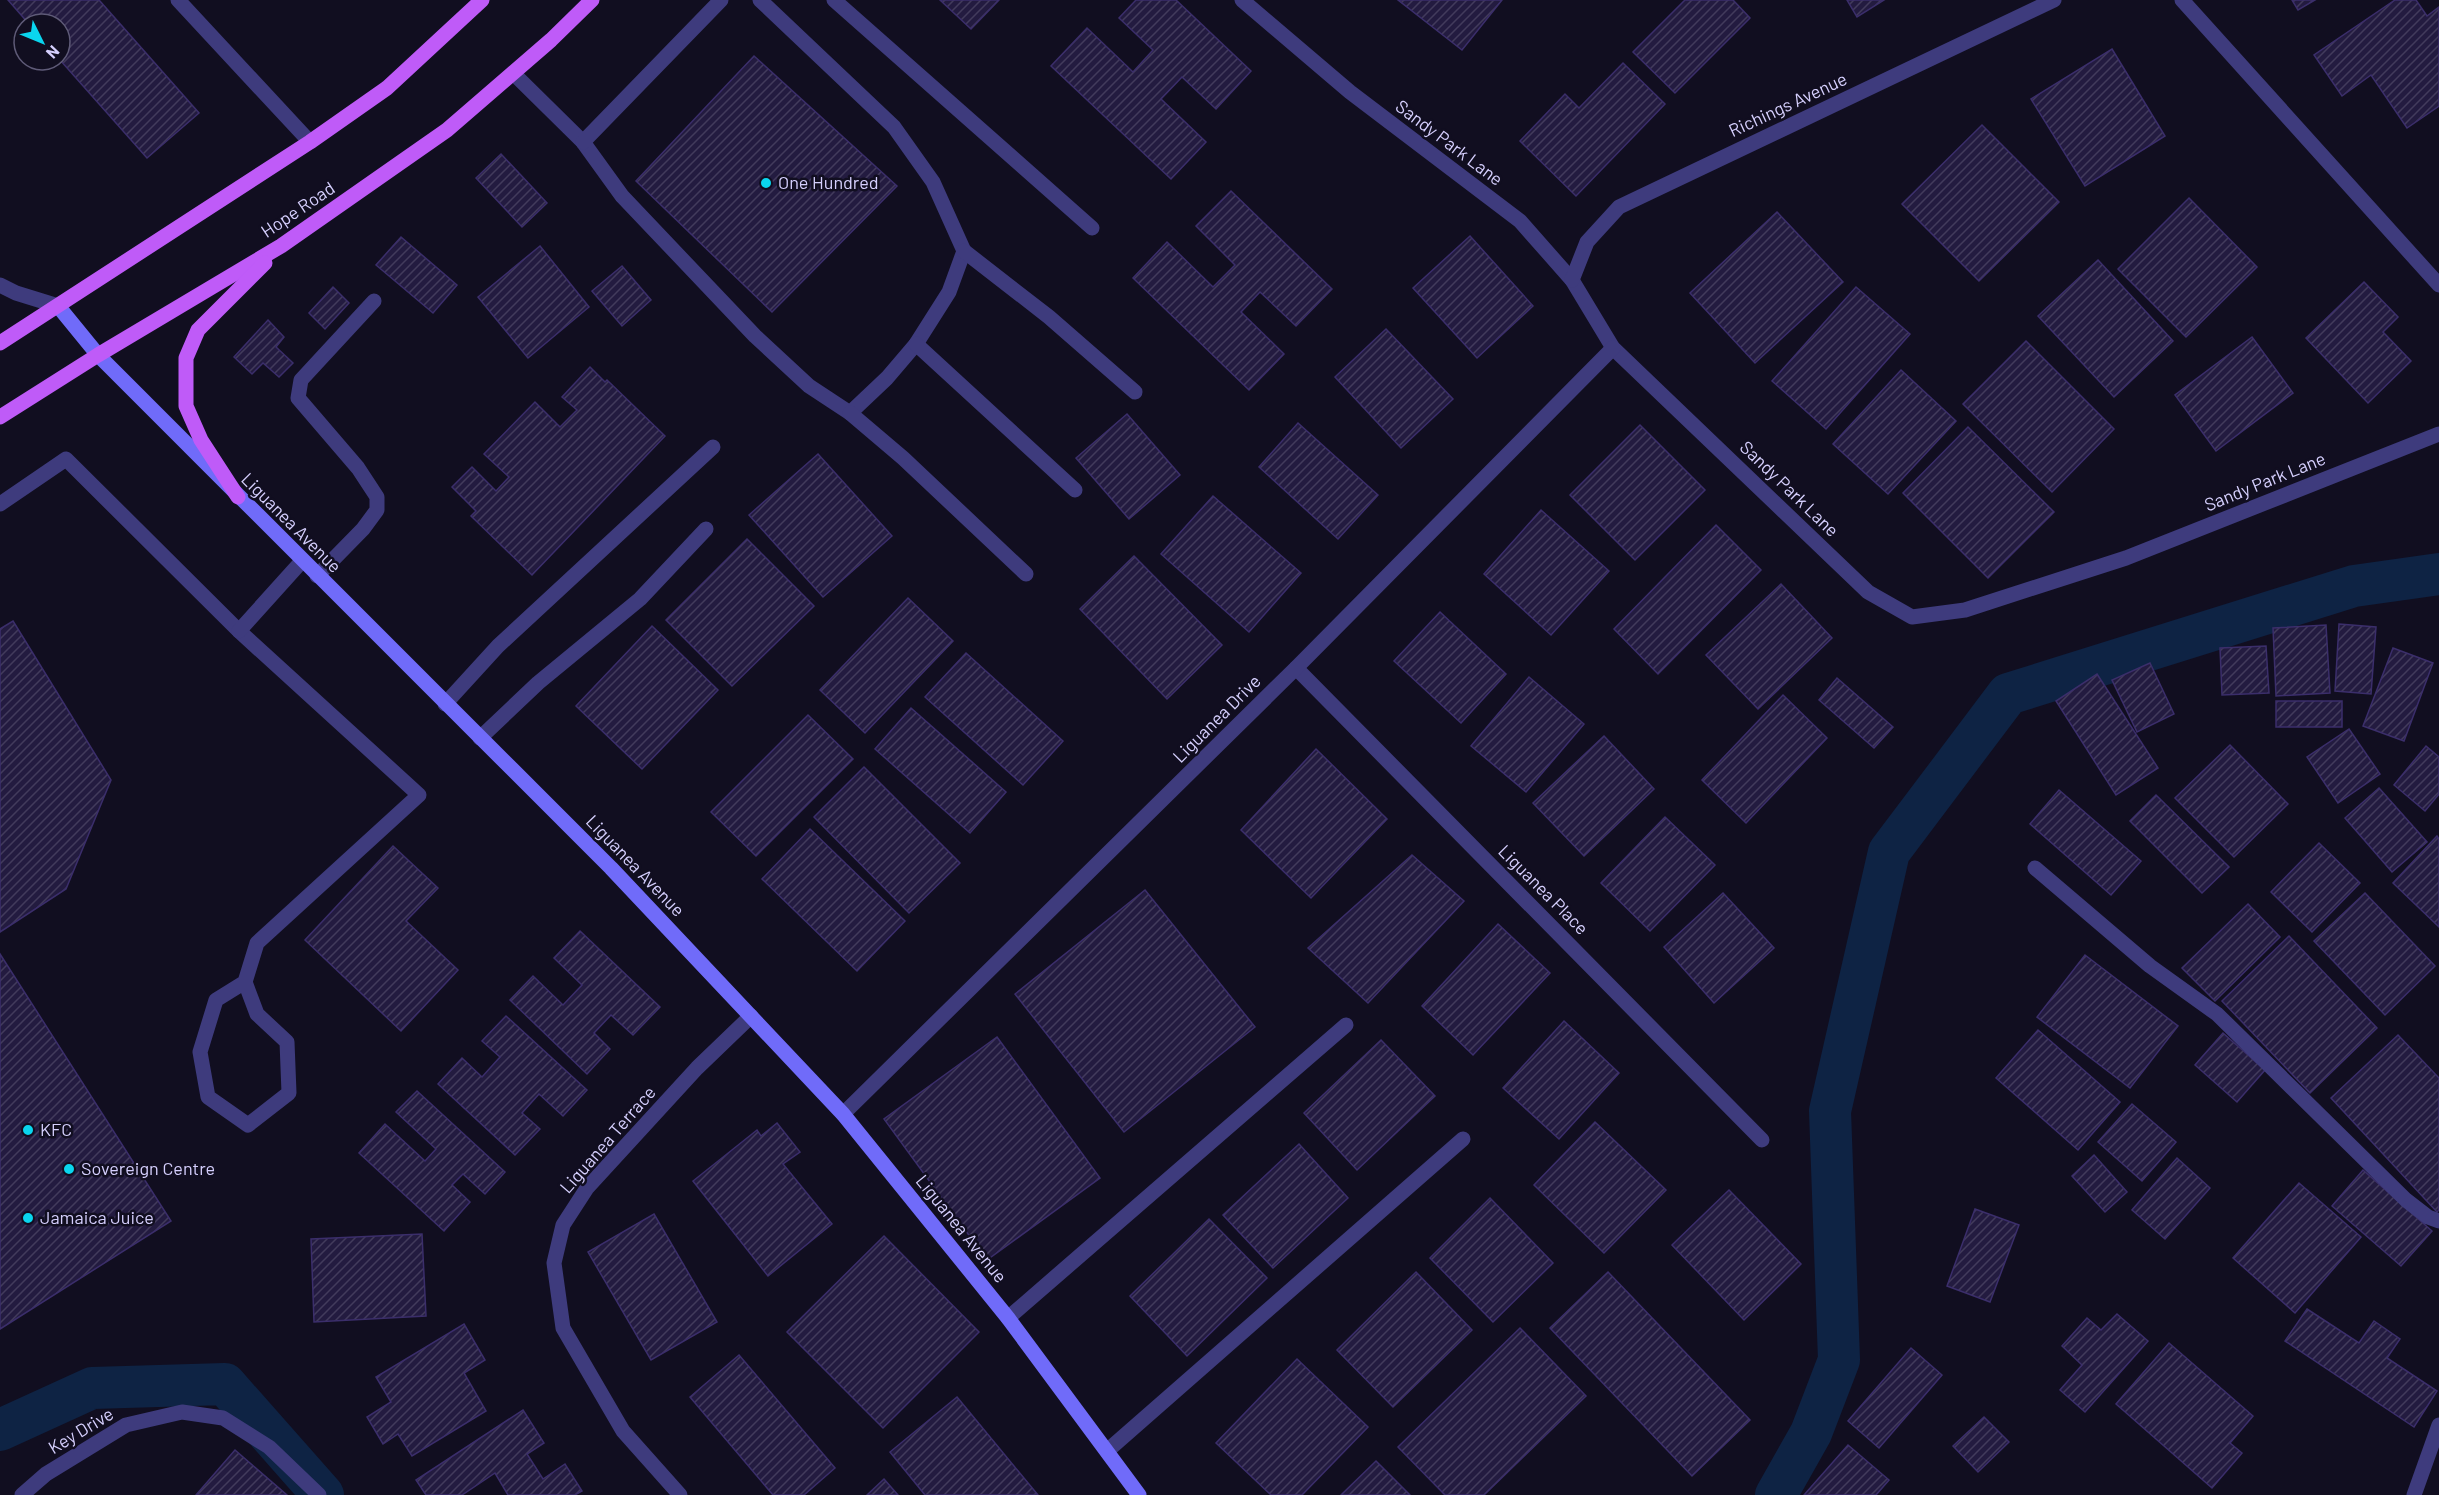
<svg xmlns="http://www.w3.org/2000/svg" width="2439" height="1495" font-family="Barlow,sans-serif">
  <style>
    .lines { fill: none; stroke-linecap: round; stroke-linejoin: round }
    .canal { stroke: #0e2344; stroke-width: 42 }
    .building { fill: url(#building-hatch); stroke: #3b2e6b; stroke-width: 1.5 }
    .lane { stroke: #3e3b7d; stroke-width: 15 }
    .street { stroke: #3e3b7d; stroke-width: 15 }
    .secondary { stroke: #706bf9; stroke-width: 15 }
    .primary { stroke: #bf5bf8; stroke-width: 15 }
    .poi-dot { fill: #0ad5ee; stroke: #110e20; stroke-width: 2 }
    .labels { text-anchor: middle; stroke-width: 5; stroke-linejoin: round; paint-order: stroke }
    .street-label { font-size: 18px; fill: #d5cffd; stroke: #110e20 }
    .poi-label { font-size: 18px; fill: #d5cffd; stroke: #110e20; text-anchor: start }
  </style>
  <defs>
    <pattern id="building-hatch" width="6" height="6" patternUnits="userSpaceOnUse" patternTransform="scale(1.5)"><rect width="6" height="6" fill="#231b40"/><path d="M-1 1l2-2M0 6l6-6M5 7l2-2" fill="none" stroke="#423b5c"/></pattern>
  </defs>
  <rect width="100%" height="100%" fill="#110e20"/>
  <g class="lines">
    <g class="canal">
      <path d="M0,1430l92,-42 133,-4 98,111"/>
      <path d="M1776,1495l35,-62 28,-73 -9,-249 59,-259 119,-158 346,-108 85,-12"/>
    </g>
  </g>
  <g class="building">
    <path d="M8,0h91l100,113 -52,45 -87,-98v-36h-31z"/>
    <path d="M940,0h59l-28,29z"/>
    <path d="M1136,0h40l75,71 -35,38 -34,-32 -21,22 45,43 -35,37 -120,-113 36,-38 46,44 20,-22 -34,-32z"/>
    <path d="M1398,0h104l-40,50z"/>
    <path d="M1685,0h48l17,18 -75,75 -42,-41z"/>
    <path d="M1847,0h37l-27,17z"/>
    <path d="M2292,0h23l-17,10z"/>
    <path d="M2395,0h21l11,16 12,-9v99l-32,22 -36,-53 -29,21 -28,-41z"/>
    <path d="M2112,49l53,87 -80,50 -54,-87z"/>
    <path d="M754,56l143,130 -125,126 -136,-131z"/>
    <path d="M1623,63l42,41 -89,92 -56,-55 45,-47 14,14z"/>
    <path d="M1982,125l77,77 -80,79 -77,-77z"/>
    <path d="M501,154l46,49 -25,24 -46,-49z"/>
    <path d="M1231,191l101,98 -36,37 -36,-34 -19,20 43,42 -35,36 -116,-112 34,-36 46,45 22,-22 -39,-39z"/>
    <path d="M2189,198l68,69 -71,70 -68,-68z"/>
    <path d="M1777,212l66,70 -88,81 -65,-70z"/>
    <path d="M1470,236l63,70 -56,52 -64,-70z"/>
    <path d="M401,237l56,48 -24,28 -57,-48z"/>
    <path d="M540,246l49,61 -61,51 -50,-61z"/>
    <path d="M2098,260l75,81 -59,56 -76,-81z"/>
    <path d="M622,266l29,34 -29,26 -30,-35z"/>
    <path d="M2364,282l34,35 -15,15 28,29 -43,42 -62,-65z"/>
    <path d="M333,287l16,16 -24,26 -16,-16z"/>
    <path d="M1856,287l54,47 -84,95 -54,-48z"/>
    <path d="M268,320l16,17 -8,10 17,16 -14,14 -16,-14 -11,11 -18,-17z"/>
    <path d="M1386,329l67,70 -52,49 -66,-71z"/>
    <path d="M2252,337l41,56 -77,58 -41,-56z"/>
    <path d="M2026,341l88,88 -62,63 -89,-88z"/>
    <path d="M590,367l15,15 2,-2 58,56 -133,139 -61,-59 5,-5 -24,-24 20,-20 24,24 13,-14 -25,-23 51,-52 25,25 17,-17 -15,-13z"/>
    <path d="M1901,370l55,51 -68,73 -55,-50z"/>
    <path d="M1127,414l53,61 -51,44 -53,-61z"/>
    <path d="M1298,423l80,72 -40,44 -79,-72z"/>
    <path d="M1640,425l65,65 -70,70 -65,-65z"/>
    <path d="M1968,427l86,85 -66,66 -85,-85z"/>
    <path d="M818,454l74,82 -69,61 -74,-82z"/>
    <path d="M1213,496l88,77 -52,59 -88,-78z"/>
    <path d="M1541,510l68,61 -58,64 -67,-61z"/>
    <path d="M1716,525l45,45 -103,104 -44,-45z"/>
    <path d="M747,539l67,67 -82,80 -66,-66z"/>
    <path d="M1134,556l88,89 -55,54 -87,-90z"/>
    <path d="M1781,584l51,54 -74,71 -52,-54z"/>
    <path d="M908,598l45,43 -88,92 -45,-43z"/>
    <path d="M1440,612l66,62 -45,49 -67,-62z"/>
    <path d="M13,621l98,159 -45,109 -66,43v-303z"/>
    <path d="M2339,624l37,3 -5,67 -36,-3z"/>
    <path d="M2326,625l4,68 -54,3 -3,-68z"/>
    <path d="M652,626l66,64 -76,79 -66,-63z"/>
    <path d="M2266,646l3,47 -47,2 -2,-47z"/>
    <path d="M2393,648l40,15 -29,78 -41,-15z"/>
    <path d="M966,653l97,88 -40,44 -98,-88z"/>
    <path d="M2150,663l24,51 -37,18 -25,-52z"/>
    <path d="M2097,674l61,94 -42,27 -60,-94z"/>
    <path d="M1529,677l55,47 -58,68 -55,-46z"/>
    <path d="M1837,678l56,49 -19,21 -55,-48z"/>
    <path d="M1783,695l44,43 -81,85 -44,-43z"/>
    <rect x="2276" y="701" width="66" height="26"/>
    <path d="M911,708l95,84 -36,41 -95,-84z"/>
    <path d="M808,715l45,44 -97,97 -45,-44z"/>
    <path d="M2349,729l31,45 -42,29 -31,-46z"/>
    <path d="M1604,736l50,53 -70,67 -51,-53z"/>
    <path d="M2230,745l58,59 -54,53 -59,-59z"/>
    <path d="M2426,746l13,11v37l-14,17 -31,-26z"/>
    <path d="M1316,749l71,70 -76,79 -70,-68z"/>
    <path d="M864,767l96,96 -51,50 -95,-96z"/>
    <path d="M2379,788l48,54 -35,30 -47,-54z"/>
    <path d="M2059,790l82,71 -30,34 -81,-71z"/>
    <path d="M2156,795l73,72 -27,26 -72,-72z"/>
    <path d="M1665,817l50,48 -65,66 -49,-48z"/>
    <path d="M810,829l95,92 -48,50 -95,-92z"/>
    <path d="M2437,836l2,3v88l-46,-44z"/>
    <path d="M2319,843l41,40 -48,49 -41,-40z"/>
    <path d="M393,846l45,42 -32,33 52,49 -57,61 -96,-91z"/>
    <path d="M1412,855l52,46 -96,102 -60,-55z"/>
    <path d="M1145,890l110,137 -131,105 -109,-138z"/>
    <path d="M1723,893l51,55 -60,55 -50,-56z"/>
    <path d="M2365,893l70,73 -50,49 -71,-74z"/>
    <path d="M2248,904l32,33 -65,64 -33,-33z"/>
    <path d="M1498,924l52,49 -77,82 -51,-49z"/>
    <path d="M580,931l80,76 -27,28 -22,-20 -17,18 16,16 -23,25 -77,-74 23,-24 30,29 19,-20 -28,-27z"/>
    <path d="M2289,936l88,92 -67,65 -88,-92z"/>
    <path d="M0,954l171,267 -171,108z"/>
    <path d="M2085,955l93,71 -48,62 -93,-71z"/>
    <path d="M506,1016l81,74 -24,26 -24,-22 -17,19 18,16 -25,26 -77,-71 24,-26 20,19 18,-20 -18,-16z"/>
    <path d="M1564,1021l55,52 -60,66 -56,-51z"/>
    <path d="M2038,1030l82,72 -42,48 -82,-72z"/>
    <path d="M2223,1033l42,37 -28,32 -42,-37z"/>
    <path d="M2398,1035l41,43v132l-2,2 -106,-114z"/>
    <path d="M997,1037l103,141 -113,82 -103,-141z"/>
    <path d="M1381,1040l54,56 -78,74 -53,-57z"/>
    <path d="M417,1091l88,81 -20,22 -22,-20 -11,11 18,17 -26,29 -85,-78 26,-29 40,37 11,-12 -40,-37z"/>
    <path d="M2132,1104l44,38 -34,39 -44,-39z"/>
    <path d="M1595,1122l71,68 -62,63 -70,-68z"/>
    <path d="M777,1123l23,29 -17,12 49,60 -64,52 -75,-95 64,-51 4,6z"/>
    <path d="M1299,1144l49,54 -75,70 -50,-53z"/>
    <path d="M2094,1155l33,37 -22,20 -33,-36z"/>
    <path d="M2177,1158l33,30 -45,51 -33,-29z"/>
    <path d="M2363,1170l69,61 -31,35 -69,-60z"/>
    <path d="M2299,1183l62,54 -66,76 -62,-55z"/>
    <path d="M1729,1190l72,74 -57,56 -72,-75z"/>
    <path d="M1490,1198l63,65 -60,59 -63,-64z"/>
    <path d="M1975,1209l44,16 -29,77 -43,-16z"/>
    <path d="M654,1214l63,108 -66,38 -63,-108z"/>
    <path d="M1209,1219l58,59 -80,78 -57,-60z"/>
    <path d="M422,1234l4,82 -112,6 -3,-83z"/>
    <path d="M884,1236l95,96 -96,96 -96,-96z"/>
    <path d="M1416,1272l56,58 -79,77 -56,-57z"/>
    <path d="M1608,1272l142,148 -58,56 -142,-148z"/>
    <path d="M2307,1309l52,34 15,-22 26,18 -13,19 50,33 -23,36 -129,-86z"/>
    <path d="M2117,1314l31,27 -63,71 -25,-22 22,-25 -20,-19 25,-28 14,12z"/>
    <path d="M464,1324l21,36 -21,13 22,38 -74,45 -14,-22 -15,10 -16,-27 24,-15 -15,-25z"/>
    <path d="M1520,1328l66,68 -102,99h-39l-47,-48z"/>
    <path d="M2169,1343l84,73 -23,27 12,10 -30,35 -96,-84z"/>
    <path d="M1911,1348l31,27 -63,73 -31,-27z"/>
    <path d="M739,1355l96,113 -31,27h-31l-83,-98z"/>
    <path d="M1297,1359l71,68 -66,68h-31l-55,-52z"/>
    <path d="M957,1397l81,98h-113l-35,-43z"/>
    <path d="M523,1410l21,33 -17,11 16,25 22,-15 17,27 -7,4h-67l-13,-22 -33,22h-36l-10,-15z"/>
    <path d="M1984,1417l25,25 -31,30 -25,-26z"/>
    <path d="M1848,1445l41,35 -13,15h-72z"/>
    <path d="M235,1450l52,45h-91z"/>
    <path d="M1376,1461l34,34h-69z"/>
    <path d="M884,1479l14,16h-31z"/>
  </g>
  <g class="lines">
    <g class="lane">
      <path d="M834,0l258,228"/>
      <path d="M513,73l70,69 39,54 133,140 54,50 41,27 37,-35 29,-34 33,-52 15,-41 -31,-69 -39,-55 -134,-127"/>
      <path d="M583,142l138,-142"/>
      <path d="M964,251l85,66 86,75"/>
      <path d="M0,285l16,8 42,13"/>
      <path d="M916,344l159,146"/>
      <path d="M850,413l53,45 123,116"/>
      <path d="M0,504l66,-45 173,172 180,164 -162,148 -12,39 12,32 30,28 2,51 -41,32 -40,-28 -8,-45 16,-52 29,-18"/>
      <path d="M317,576l46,-47 14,-19v-13l-19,-29 -60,-70 3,-18 73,-79"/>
      <path d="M239,631l63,-70"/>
      <path d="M445,704l53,-58 215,-199"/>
      <path d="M480,738l58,-55 102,-84 66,-70"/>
    </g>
    <g class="street">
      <path d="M178,0l132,142"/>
      <path d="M1242,0l108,92 170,129 52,59 41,68 255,244 44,25 53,-7 161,-52 313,-124"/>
      <path d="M2182,0l257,285"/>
      <path d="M1572,280l15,-38 32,-35 435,-207"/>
      <path d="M1296,668l466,472"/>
      <path d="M2035,868l115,98 67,48 189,186 22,17 11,4"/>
      <path d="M843,1114l453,-446 317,-320"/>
      <path d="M1008,1318l338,-293"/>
      <path d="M1107,1451l356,-312"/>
      <path d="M22,1495l24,-21 80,-49 56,-13 41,6 46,29 50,48"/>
      <path d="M680,1495l-57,-64 -60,-103 -9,-65 9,-38 24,-37 110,-120 54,-52"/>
      <path d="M2414,1495l25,-70"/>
    </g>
    <path class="secondary" d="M58,306l40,49 513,513 232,246 165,204 131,177"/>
    <g class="primary">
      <path d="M0,343l310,-201 77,-54 95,-88"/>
      <path d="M0,417l98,-62 183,-109 166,-116 104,-90 41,-40"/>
      <path d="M238,497l-37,-57 -15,-34v-48l12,-28 67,-67"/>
    </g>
  </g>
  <g class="poi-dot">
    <circle cx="766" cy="183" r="6"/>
    <circle cx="28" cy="1130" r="6"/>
    <circle cx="69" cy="1169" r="6"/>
    <circle cx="28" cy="1218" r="6"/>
  </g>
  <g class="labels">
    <g class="street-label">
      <text transform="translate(1788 105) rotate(-25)" y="6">Richings Avenue</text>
      <text transform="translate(1449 143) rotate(37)" y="6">Sandy Park Lane</text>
      <text transform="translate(298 210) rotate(-34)" y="6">Hope Road</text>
      <text transform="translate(2265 482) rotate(-22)" y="6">Sandy Park Lane</text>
      <text transform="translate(1789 489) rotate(44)" y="6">Sandy Park Lane</text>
      <text transform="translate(291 523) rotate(45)" y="6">Liguanea Avenue</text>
      <text transform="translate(1217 719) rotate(-45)" y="6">Liguanea Drive</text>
      <text transform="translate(635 866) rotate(46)" y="6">Liguanea Avenue</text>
      <text transform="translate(1543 890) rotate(45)" y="6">Liguanea Place</text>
      <text transform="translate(608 1140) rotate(-49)" y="6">Liguanea Terrace</text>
      <text transform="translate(961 1229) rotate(51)" y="6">Liguanea Avenue</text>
      <text transform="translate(81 1431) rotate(-31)" y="6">Key Drive</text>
    </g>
    <g class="poi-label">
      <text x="778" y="189">One Hundred</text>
      <text x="40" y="1136">KFC</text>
      <text x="81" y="1175">Sovereign Centre</text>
      <text x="40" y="1224">Jamaica Juice</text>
    </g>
  </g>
  <g transform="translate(42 42) rotate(133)"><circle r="28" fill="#110e20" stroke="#5f5b78" stroke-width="1.5"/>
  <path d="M0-4.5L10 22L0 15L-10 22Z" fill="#0ad5ee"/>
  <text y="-9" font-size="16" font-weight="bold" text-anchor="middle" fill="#d5cffd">N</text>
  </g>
</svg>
